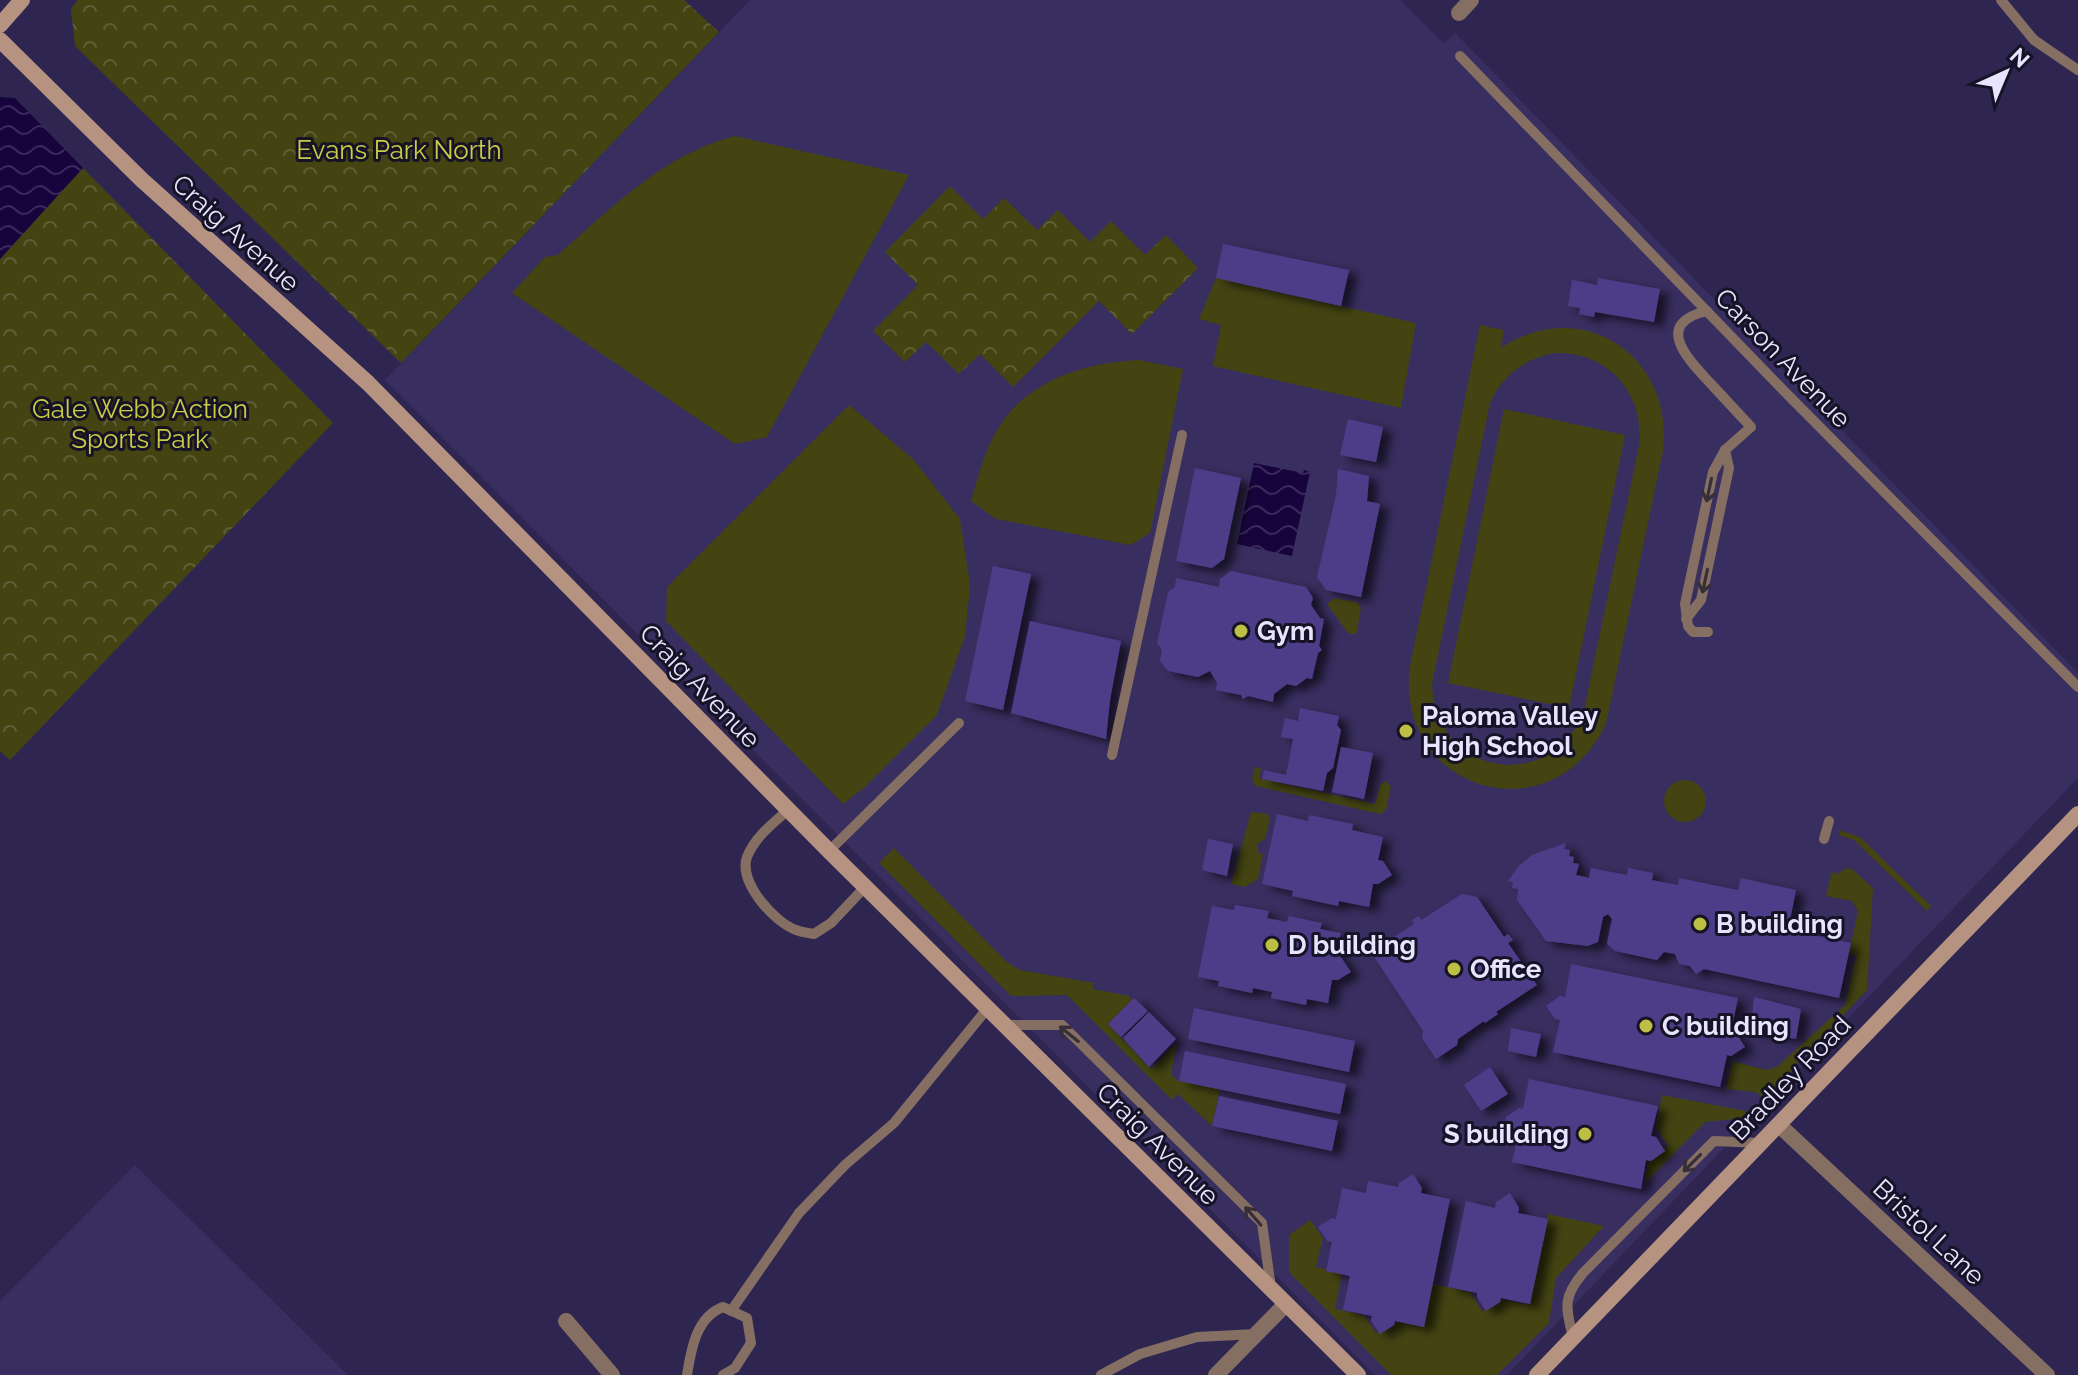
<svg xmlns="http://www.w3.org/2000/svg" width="2078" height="1375" font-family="Raleway,sans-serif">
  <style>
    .built { fill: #382e5f }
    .green { fill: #434412; fill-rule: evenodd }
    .park { fill: url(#park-crowns) }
    .water { fill: url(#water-waves) }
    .building { fill: #4e3c89; filter: url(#shadow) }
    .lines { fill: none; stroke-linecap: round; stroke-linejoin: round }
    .lane { stroke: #856f63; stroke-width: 10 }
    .street { stroke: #856f63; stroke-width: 16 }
    .secondary { stroke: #b69380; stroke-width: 16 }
    .oneway { stroke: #372f38 }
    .poi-dot { fill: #bcbf43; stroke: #161326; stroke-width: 3 }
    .labels { text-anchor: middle; stroke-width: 6; stroke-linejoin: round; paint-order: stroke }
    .park-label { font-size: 26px; fill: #c9cc45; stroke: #161326 }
    .street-label { font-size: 26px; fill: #e7e4ff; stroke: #161326 }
    .poi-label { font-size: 26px; font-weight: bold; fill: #e7e4ff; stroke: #161326; text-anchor: start }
  </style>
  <defs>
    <pattern id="park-crowns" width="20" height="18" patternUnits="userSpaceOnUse" patternTransform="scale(2)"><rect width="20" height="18" fill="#434412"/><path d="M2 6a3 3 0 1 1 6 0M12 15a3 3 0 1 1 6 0" fill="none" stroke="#5e5f36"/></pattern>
    <pattern id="water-waves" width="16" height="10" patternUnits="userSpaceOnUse" patternTransform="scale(2)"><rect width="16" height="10" fill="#18043d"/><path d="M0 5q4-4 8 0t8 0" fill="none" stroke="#3a285a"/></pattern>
    <filter id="shadow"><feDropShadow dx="9" dy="5" stdDeviation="4" flood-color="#0009"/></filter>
  </defs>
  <rect width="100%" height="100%" fill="#2e2650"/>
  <g class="built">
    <path d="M750,0h650l44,44 11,-11 623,640v105l-571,597h-132l-990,-995z"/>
    <path d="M135,1165l213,210h-348v-74z"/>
  </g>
  <g class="green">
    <path d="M735,136l174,39 -142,262 -32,7 -223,-151 33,-36 13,-2c53,-47 106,-101 177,-119z"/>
    <path d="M1216,278l200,45 -15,85 -188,-42 8,-41 -22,-6z"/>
    <path d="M1480,325l24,5 -3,18c81,-54 174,9 162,103l-57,273c-54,114 -212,67 -196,-58zM1554,353c54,-2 91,40 85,93l-56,269c-39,81 -148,58 -151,-31l58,-281c13,-28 34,-44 64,-50z"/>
    <path d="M1139,360l44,9 -33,164 -19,12 -135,-26 -25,-18c8,-27 15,-57 32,-80 31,-43 86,-59 136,-61z"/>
    <path d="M849,405l64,54 47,60 10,66 -5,51 -28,79 -72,72 -22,17 -177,-183 1,-34z"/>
    <path d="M1504,409l121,26 -56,273 -121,-25z"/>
    <path d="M1335,598l22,4 4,6 -5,27 -8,-2 -21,-29z"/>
    <path d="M1255,767l6,1 -2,10 116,26 5,-19 6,-4 5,6 -5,23 -6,4 -125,-28 -3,-7z"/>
    <circle cx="1685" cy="801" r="21"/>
    <path d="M1251,812l16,2 3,5 -5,20 -8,5 1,8 5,3 -5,24 -13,8 -14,-3z"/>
    <path d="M1839,830l21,7 71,69 -4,5 -73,-71 -15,-5z"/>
    <path d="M894,848l113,114 13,8 74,13 -1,6 36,7 3,4 -24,24 43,45 25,-25 -5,31 8,6 41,8 -8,37 -34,-32 -6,6 -105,-105 -56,1 -132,-133z"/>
    <path d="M1847,868l5,1 21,19 -6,102 -102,108 -10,-6 -29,-3 6,-28 34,9 11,-3 68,-62 11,-49 -7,-2 9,-43 -6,-10 -26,-5 6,-25 5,3z"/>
    <path d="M1662,1095l89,17 -6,6 -40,4 -60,61 4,-24 19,-13 -12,-20z"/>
    <path d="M1548,1214l56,12 -48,52 -7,45 -52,52h-106l-102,-103v-37l21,-15 13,18 -7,29 26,6 -7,36 29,6 12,18 19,-12 27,6 10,-43 38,8 12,19 18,-12 29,6z"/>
  </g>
  <g class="park">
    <path d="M78,0h606l35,32 -318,331 -326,-317 -4,-37z"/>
    <path d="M83,168l250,255 -323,337 -10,-9v-492z"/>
    <path d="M950,186l33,33 21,-21 33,32 21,-20 32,32 21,-21 34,34 21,-20 32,33 -66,66 -33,-33 -86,86 -33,-33 -21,20 -33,-32 -21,20 -32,-31 45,-46 -33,-33z"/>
  </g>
  <g class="water">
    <path d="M0,97l15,1 68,70 -83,91z"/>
    <path d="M1254,463l49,10 1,-3 6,2 -18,84 -55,-12z"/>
  </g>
  <g class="building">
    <path d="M1223,244l126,26 -8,36 -125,-28z"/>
    <path d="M1598,278l62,11 -6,33 -59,-10 -1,5 -15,-3 1,-6 -12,-2 4,-26 25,5z"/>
    <path d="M1348,419l35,8 -7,35 -36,-7z"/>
    <path d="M1195,468l46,10 -17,81 -12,9 -36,-7z"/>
    <path d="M1338,469l31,7 -2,25 13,3 -19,93 -35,-7 -9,-13 19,-82z"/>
    <path d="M993,566l38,8 -28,136 -38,-9z"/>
    <path d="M1231,571l75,16 7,11 -2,7 9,13 4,1 -5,27 3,4 -4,3 -6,26 -5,-1 -11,8 -9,-2 -13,10 -1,8 -25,-6 -5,3 -2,-4 -25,-5 1,-7 -7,-12 -12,6 -30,-6 -8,-10 2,-11 -5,-7 11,-51 7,-5 1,-9 43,9 1,-8z"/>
    <path d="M1030,621l91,20 -11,59 -4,39 -95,-26z"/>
    <path d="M1300,708l39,8 -2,9 4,5 -8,38 -6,5 -4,18 -61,-12 2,-9 22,5 7,-36 -12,-2 4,-19 13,3z"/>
    <path d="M1341,747l32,6 -9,46 -32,-7z"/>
    <path d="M1277,814l31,7 1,-6 44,9 -1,6 31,7 -5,23 5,1 9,14 -14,9h-5l-4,23 -30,-6 -1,5 -46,-10 1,-5 -31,-7z"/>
    <path d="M1208,839l25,5 -6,32 -25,-6z"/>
    <path d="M1566,843l-2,6 6,1 -1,6 5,1 -1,6 6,1 -3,11 13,3 2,-10 36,7 1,-7 25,5 -1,7 26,5 1,-7 59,12 3,-12 55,12 -8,40 63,13 -12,55 -135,-29 -8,5 -6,-8 -11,-2 -4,-10 -11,-2 -7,8 -42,-9 -8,-7 5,-25 -4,-5 -5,3 -5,25 -10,4 -42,-5 -29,-41 1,-11 -6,-1 1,-6 -5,-1 10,-14 14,-12z"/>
    <path d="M1462,894l15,3 27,40 4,-3 5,6 -5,3 29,42 -41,27 2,2 -13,9 -1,-2 -26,18 -1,6 -21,14 -14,-21 1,-7 -52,-79 43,-28 -2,-4 7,-4 2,4z"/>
    <path d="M1235,905l34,6 -2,7 20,4 2,-6 33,7 -2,6 21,4 -4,23 4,1 10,15 -13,8h-6l-4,23 -21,-4 -1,6 -35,-7 1,-6 -19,-4 -1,5 -34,-7 1,-5 -21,-4 14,-71 22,4z"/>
    <path d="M1571,964l167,34 -7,34 5,1 9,14 -14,9 -4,-1 -7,32 -167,-35 7,-32 -5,-1 -9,-13 14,-10 5,1z"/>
    <path d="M1754,997l47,12 -5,30 -45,-9z"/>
    <path d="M1134,998l14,13 -27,26 -13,-13z"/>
    <path d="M1194,1008l161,33 -6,31 -161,-33z"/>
    <path d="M1149,1012l27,27 -27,28 -26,-29z"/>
    <path d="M1511,1028l30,6 -5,23 -28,-6z"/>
    <path d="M1185,1051l161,33 -6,30 -161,-33z"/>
    <path d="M1490,1067l18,27 -27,17 -17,-26z"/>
    <path d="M1529,1079l129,27 -7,30 5,1 9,14 -14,10 -5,-1 -5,29 -129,-27 7,-30 -5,-1 -9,-13 14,-10 4,1z"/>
    <path d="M1219,1096l119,25 -6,30 -120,-25z"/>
    <path d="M1413,1174l9,14 -1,5 29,6 -26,128 -29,-6 -1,4 -14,9 -9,-13 1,-5 -29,-6 7,-34 -24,-5 6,-29 -5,-1 -9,-14 14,-9 4,1 6,-31 24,5 2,-12 30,6 1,-4z"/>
    <path d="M1510,1193l9,15 -1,5 30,6 -18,85 -29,-6 -1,4 -14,9 -9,-14v-4l-29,-6 18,-86 29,7 1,-6z"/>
  </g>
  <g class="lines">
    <g class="lane">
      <path d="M2001,0l33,40 44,30"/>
      <path d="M1460,56l324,335 294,296"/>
      <path d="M1707,311c-56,13 -17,50 5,74 13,14 26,28 39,42l-26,23 -12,22 -28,132 3,22 5,6h15"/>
      <path d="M1686,619l15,-19 28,-132 -4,-18"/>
      <path d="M1112,755l70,-320"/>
      <path d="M788,810c-16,14 -33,27 -41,47 -9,25 27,65 49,73 5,2 13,3 18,4l17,-11 34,-36"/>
      <path d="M1824,839l5,-18"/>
      <path d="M829,851l130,-128"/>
      <path d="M1005,1025h57l200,198 9,65"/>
      <path d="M731,1311l68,-98 46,-48 49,-42 93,-114"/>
      <path d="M1573,1338c-7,-31 -11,-40 10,-65l131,-132 47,2"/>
      <path d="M687,1375c4,-25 9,-58 36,-68l24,11 4,25 -16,25 -12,7"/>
      <path d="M1101,1375l39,-21 57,-17 59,-3"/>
    </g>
    <g class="street">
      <path d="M1459,13l12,-13"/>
      <path d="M1779,1125l268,250"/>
      <path d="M566,1321l46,54"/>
      <path d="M1216,1375l70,-71"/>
    </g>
    <g class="secondary">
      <path d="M0,25l22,-25"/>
      <path d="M0,40l142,140 226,203 461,468 529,524"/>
      <path d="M1537,1375l541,-561"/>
    </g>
  </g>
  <defs><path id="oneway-shaft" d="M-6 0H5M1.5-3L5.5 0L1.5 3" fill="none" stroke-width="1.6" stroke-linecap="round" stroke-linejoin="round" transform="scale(2)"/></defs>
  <g class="oneway">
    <use href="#oneway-shaft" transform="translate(1709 490) rotate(102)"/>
    <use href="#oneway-shaft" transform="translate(1705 581) rotate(102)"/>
    <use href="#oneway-shaft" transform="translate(1069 1034) rotate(-141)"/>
    <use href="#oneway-shaft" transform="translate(1692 1163) rotate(135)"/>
    <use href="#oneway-shaft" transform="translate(1253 1216) rotate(-131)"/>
  </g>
  <g class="poi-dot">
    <circle cx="1241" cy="631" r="8"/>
    <circle cx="1406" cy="731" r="8"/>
    <circle cx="1700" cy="924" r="8"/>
    <circle cx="1272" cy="945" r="8"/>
    <circle cx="1454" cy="969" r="8"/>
    <circle cx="1646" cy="1026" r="8"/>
    <circle cx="1585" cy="1134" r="8"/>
  </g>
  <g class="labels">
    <g class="park-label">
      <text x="399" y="159">Evans Park North</text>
      <text x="140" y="418">Gale Webb Action<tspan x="140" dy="30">Sports Park</tspan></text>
    </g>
    <g class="street-label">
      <text transform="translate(236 233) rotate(42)" y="9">Craig Avenue</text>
      <text transform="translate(1783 358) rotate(46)" y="9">Carson Avenue</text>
      <text transform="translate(700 686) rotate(46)" y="9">Craig Avenue</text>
      <text transform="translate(1790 1078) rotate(-46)" y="9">Bradley Road</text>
      <text transform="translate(1158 1144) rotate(45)" y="9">Craig Avenue</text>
      <text transform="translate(1929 1232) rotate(43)" y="9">Bristol Lane</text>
    </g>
    <g class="poi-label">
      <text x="1257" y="640">Gym</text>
      <text x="1422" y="725">Paloma Valley<tspan x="1422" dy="30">High School</tspan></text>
      <text x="1716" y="933">B building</text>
      <text x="1288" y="954">D building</text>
      <text x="1470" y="978">Office</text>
      <text x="1662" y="1035">C building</text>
      <text x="1569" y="1143" text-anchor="end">S building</text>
    </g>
  </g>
  <g transform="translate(2006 72) rotate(44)" stroke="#161326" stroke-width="6" paint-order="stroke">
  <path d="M0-6L14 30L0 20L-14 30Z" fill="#e7e4ff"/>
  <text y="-12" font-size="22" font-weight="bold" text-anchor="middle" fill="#e7e4ff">N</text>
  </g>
</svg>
